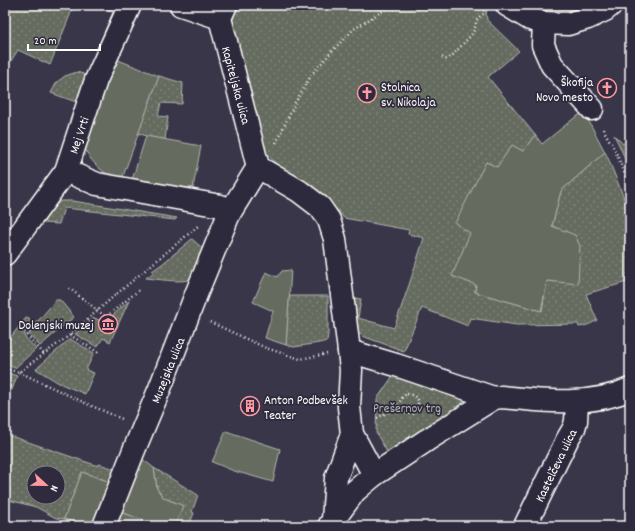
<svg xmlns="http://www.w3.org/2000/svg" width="635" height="531" font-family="Dekko,sans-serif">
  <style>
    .grass { fill: url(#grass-dots); stroke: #b2b6af; fill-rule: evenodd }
    .garden { fill: #656c5f; stroke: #b2b6af }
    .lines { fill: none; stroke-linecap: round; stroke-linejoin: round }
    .minor-casing { stroke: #fff; stroke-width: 25 }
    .path { stroke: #fff; stroke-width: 2.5; stroke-dasharray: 1 3; stroke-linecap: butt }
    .minor { stroke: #2f2a3d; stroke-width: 22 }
    .labels { text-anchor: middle; stroke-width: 3.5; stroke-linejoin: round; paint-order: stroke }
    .poi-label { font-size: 13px; fill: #fff; stroke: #2f2a3d; text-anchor: end }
    .street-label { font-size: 13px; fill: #fff; stroke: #2f2a3d }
    .park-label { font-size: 13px; fill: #b2b6af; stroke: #2f2a3d }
  </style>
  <defs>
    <pattern id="grass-dots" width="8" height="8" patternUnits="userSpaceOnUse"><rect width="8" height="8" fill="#656c5f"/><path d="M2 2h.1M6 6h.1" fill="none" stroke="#7c8277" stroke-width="1.8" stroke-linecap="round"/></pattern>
  </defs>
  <rect width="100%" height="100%" fill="#39364a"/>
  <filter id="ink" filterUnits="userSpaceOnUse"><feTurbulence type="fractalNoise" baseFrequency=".025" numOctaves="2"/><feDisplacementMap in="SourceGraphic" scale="8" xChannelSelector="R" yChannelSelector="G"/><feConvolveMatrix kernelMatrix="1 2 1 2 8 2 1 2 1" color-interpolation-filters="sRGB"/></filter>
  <g filter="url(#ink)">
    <g class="grass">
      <path d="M6,5h68l-24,60 -32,-15 -13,20v-63z"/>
      <path d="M99,5h25l-45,98 -28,-10 6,-11 8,-6 12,-4 9,3 27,-63z"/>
      <path d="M233,5h258l-5,7 1,8 32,31 -31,26 47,58 -12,16 -11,-5 -15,21 -11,-5 -16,71 6,53 -1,6 67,19 5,-30 5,-55 9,-35 44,-39 3,6 22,55v68l-44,13 11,26c-6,4 -11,6 -18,7l-1,-3 -61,1 -47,-7 -2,8 -46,-18 -18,43 -42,-15 -5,-5 -4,-33 8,1 -3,19 36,10 16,-46 14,-44 -16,-4 1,-4 -65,-12 -14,-16 -54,-38 -13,-15 -34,-128z"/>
      <path d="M525,5h66c-13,6 -31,11 -45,8 -7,-1 -14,-5 -21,-8z"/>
      <path d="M159,76l24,7 -1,21 -21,-1 -3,13 10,1 -3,23 -19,-4 -8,-3z"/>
      <path d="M614,135l9,9 4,-5 3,3v29l-10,-24z"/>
      <path d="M61,201h12l104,17 -2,2 -111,-12 -5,16 -16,-1 7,-13z"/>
      <path d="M192,239l16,14c-3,5 -11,21 -15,25 -7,6 -36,1 -47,0l8,-6 -2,-1 10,-7z"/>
      <path d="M289,296h39v38l-1,7 -8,2 -25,4 -8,-2z"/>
      <path d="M56,300h4l14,17 -34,29 -11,-12 7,-13h2z"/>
      <path d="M129,301l-19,41 -7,-4 -6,9 -22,-13 19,-16 10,4 9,-7z"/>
      <path d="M26,318l4,1 -6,17 12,13 -21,19 -10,-4v-20z"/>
      <path d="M70,339l24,14 -8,17 8,3 -9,21 -26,-11 -23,-14z"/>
      <path d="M5,372l12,4 -5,14h-4l-3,9z"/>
      <path d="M395,373l73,25 -18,14 -28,19 -32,26 -14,-24 1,-34z"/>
      <path d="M5,434l93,32 1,-2 16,5 -5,13 -28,-10 -18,47 -8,-1 -20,-11 -31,-8zM34,473h24v24h-24z"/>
      <path d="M154,468l44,27 -6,17 2,1 -5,13 -14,-1 9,-19 -20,-8 -7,-9z"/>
      <path d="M118,511l25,9 -2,6h-29z"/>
    </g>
    <g class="garden">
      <path d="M113,58l46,18 -38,106c-19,-10 -29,-17 -38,-37z"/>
      <path d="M584,112l21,40 -44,39 -9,35 23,9 5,11 -2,38 -31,-3 -6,30 -66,-19 1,-7 -24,-9 18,-43 -15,-10 31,-61 11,5 15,-22 11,6 12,-16 7,9 31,-25z"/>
      <path d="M146,136l55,10 -8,42 -62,-5z"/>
      <path d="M291,270l-5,75 -21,-7 8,-27 -20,-9 13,-30 11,5 5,-6z"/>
      <path d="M226,431l54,18 -7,33 -39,-11 -22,-9z"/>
      <path d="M141,458l13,10 3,21 7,9 20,8 -10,20h-14l-42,-15z"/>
      <path d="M82,472l28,10 -15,44h-9l-22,-7z"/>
    </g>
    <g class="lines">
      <g class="minor-casing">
        <g id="minor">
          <path d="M181,5l39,13"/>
          <path d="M226,5l-6,13 38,149"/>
          <path d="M507,5l23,14 14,4 24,1 20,-6 17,-8 6,-5"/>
          <path d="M544,23l-1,22 9,20 40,44"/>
          <path d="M258,167l41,24 21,16 9,13 6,19 14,112 2,19 -2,37 3,27 22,41"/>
          <path d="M66,171l31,13 124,22 8,8"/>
          <path d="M5,254l61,-83 30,-91 34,-75"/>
          <path d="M349,351l47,14 98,33"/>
          <path d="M333,520l3,-42 16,-44"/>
          <path d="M104,526l30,-76 26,-62 37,-96 32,-78 29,-47"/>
          <path d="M329,526l26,-35 19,-16 53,-35 67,-42 7,-1c41,4 89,10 129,-8"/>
          <path d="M525,526l42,-86 7,-12 2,-7 1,-20"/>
        </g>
      </g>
      <g class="path">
        <path d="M468,5l17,6"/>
        <path d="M442,57l4,2 5,-2 21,-23 3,-6 1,-6 2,-4 8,-6"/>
        <path d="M603,129l12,21 15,37"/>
        <path d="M276,143l19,-40 17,-29 22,-25 20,-20 38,-24"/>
        <path d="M69,288l37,29 33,-27"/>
        <path d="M33,320l-6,15 17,19"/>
        <path d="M210,322l56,26 34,11 27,-5"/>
        <path d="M70,335l29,18"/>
        <path d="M5,369l14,3 51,-37 43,-38 85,-71"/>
        <path d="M19,372l66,31 37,16"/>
        <path d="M407,394c6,1 8,2 11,6v6l-4,8c-7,0 -13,-1 -16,-7 2,-6 3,-10 9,-13z"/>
        <path d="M377,418l21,-11"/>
      </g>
      <use href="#minor" class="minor"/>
    </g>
  </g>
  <defs>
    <g id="church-ring" transform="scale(1)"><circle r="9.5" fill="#2f2a3d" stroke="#ff9aa2" stroke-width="1.5"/><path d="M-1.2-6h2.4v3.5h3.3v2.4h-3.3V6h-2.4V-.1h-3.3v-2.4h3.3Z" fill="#ff9aa2"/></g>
    <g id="museum-ring" transform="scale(1)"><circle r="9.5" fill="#2f2a3d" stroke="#ff9aa2" stroke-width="1.5"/><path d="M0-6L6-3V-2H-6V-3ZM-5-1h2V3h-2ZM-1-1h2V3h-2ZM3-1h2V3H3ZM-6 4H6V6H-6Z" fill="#ff9aa2"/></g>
    <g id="building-ring" transform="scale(1)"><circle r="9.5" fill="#2f2a3d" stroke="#ff9aa2" stroke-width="1.5"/><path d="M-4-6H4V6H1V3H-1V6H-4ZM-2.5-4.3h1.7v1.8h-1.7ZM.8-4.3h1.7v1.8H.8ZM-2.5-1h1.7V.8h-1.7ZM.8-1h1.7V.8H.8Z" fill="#ff9aa2"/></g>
  </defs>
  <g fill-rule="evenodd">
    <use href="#church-ring" x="607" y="88"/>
    <use href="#church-ring" x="367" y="93"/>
    <use href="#museum-ring" x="108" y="324"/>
    <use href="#building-ring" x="250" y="406"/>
  </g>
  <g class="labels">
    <g class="poi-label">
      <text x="593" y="86">Škofija<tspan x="593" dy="15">Novo mesto</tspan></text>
      <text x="381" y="91" text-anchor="start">Stolnica<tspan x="381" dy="15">sv. Nikolaja</tspan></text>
      <text x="94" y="329">Dolenjski muzej</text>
      <text x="264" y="404" text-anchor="start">Anton Podbevšek<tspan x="264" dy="15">Teater</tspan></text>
    </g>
    <g class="street-label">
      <text transform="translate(237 85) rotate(75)" y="5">Kapiteljska ulica</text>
      <text transform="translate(78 135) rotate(-72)" y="5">Mej Vrti</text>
      <text transform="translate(167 370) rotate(-68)" y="5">Muzejska ulica</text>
      <text transform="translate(555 465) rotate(-64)" y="5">Kastelčeva ulica</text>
    </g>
    <g class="park-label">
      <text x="407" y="412">Prešernov trg</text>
    </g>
  </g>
  <rect width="635" height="531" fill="none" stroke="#2f2a3d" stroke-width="20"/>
  <rect x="10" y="10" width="615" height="511" fill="none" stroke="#fff" stroke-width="1.5" filter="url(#ink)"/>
  <g transform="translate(46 485) rotate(112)"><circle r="19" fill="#2f2a3d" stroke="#827f8b"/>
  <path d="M0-3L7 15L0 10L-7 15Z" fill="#ff9aa2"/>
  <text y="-6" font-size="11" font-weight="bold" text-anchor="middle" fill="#ffffff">N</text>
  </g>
  <path d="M28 44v6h72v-6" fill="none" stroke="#ffffff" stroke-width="2"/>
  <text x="34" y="44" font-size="12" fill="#ffffff" stroke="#2f2a3d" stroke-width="3" paint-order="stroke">20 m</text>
</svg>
